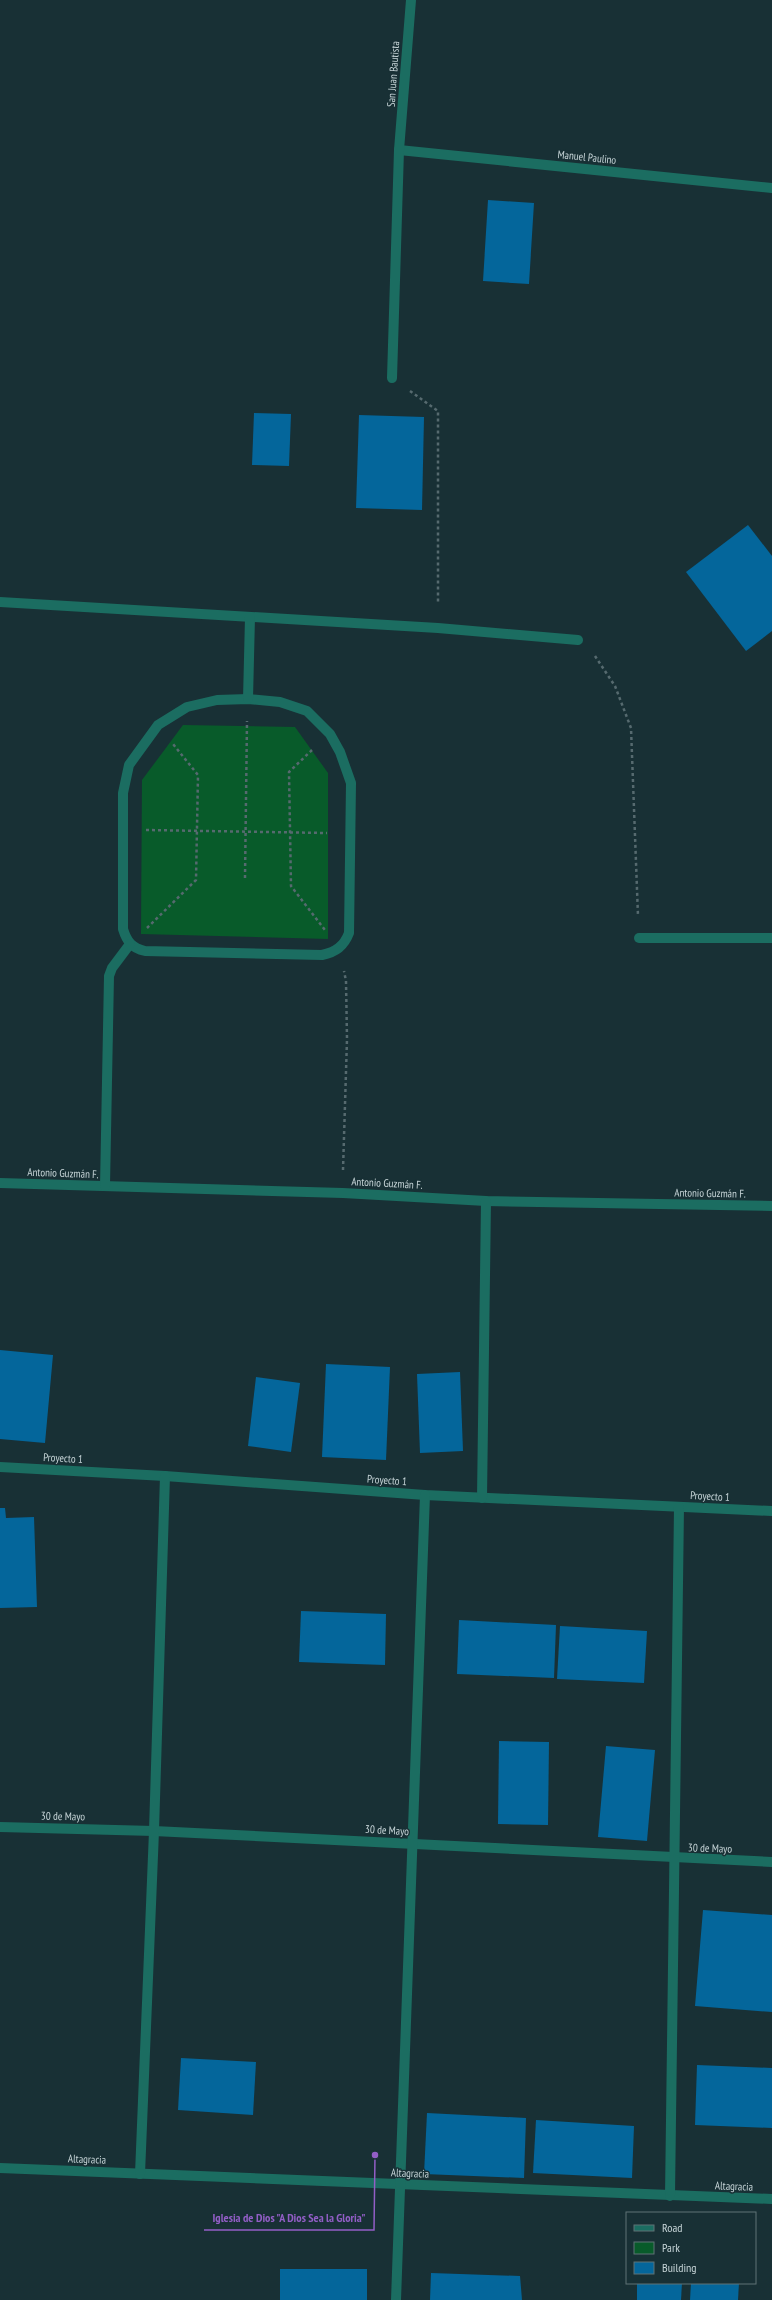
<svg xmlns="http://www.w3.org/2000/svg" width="772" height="2300" font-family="'PT Sans Narrow',sans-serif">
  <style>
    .green { fill: #085b2a }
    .building { fill: #04669b }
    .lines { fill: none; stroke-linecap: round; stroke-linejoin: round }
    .path { stroke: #566a6f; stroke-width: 2.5; stroke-dasharray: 3 3; stroke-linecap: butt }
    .minor { stroke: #1b6d61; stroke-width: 10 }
    .labels { text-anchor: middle; stroke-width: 3; stroke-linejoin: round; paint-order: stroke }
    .street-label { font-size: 11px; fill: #c6d4d7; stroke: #183035 }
    .leader { fill: none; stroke: #925ec6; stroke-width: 1.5 }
    .callout-dot { fill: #925ec6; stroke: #183035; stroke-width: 1.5 }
    .callout-label { font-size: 12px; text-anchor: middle; font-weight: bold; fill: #925ec6; stroke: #183035; stroke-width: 3; stroke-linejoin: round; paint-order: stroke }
  </style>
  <rect width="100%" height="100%" fill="#183035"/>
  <path class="green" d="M183,725l112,2 33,46v166l-187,-5 1,-154z"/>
  <g class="building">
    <path d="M488,200l46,3 -5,81 -46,-3z"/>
    <path d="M254,413l37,1 -2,52 -37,-1z"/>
    <path d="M359,415l65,2 -2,93 -66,-2z"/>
    <path d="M748,525l24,31v75l-26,20 -60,-79z"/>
    <path d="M0,1350l53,5 -8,88 -45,-4z"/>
    <path d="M326,1364l64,3 -4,93 -64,-3z"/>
    <path d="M460,1372l3,79 -43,2 -3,-79z"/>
    <path d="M256,1377l44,6 -9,69 -43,-6z"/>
    <path d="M0,1508h5l1,10 28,-1 3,90 -37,1z"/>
    <path d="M301,1611l85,3 -1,51 -86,-3z"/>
    <path d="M459,1620l97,5 -2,53 -97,-4z"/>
    <path d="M560,1626l87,5 -3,52 -87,-4z"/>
    <path d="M499,1741l50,1 -1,83 -50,-1z"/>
    <path d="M606,1746l49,4 -8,91 -49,-4z"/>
    <path d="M703,1910l69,5v97l-77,-6z"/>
    <path d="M181,2058l75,4 -3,53 -75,-5z"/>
    <path d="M697,2065l75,3v60l-77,-3z"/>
    <path d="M427,2113l99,5 -2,60 -100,-4z"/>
    <path d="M536,2120l98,6 -2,52 -99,-5z"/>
    <rect x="280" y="2269" width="87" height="31"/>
    <path d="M431,2273l89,3 2,24h-92z"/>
    <path d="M637,2283h45l-1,17h-44z"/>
    <path d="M691,2283h48l-1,17h-48z"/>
  </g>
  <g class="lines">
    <g class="path">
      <path d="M410,391l28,20v193"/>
      <path d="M595,656l20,30 16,42 7,188"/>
      <path d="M312,750l-23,22 2,114 34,44"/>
      <path d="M146,830l181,3"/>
      <path d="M245,878l2,-157"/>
      <path d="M147,928l49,-48 2,-105 -25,-31"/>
      <path d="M343,1170l4,-131 -1,-58 -2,-10"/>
    </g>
    <g class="minor">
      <path d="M399,150l373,38"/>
      <path d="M392,378l7,-228 12,-150"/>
      <path d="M0,602l438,26 140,12"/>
      <path d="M248,699l32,3 27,9 23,23 10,18 11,31 -2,150c-5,13 -13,19 -27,22l-177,-4c-13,-3 -18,-9 -22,-22v-136l6,-28 29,-40 29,-18 30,-7z"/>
      <path d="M248,699l2,-82"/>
      <path d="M639,938h133"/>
      <path d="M0,1183l343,10 143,8 286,5"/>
      <path d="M105,1186l4,-210 3,-8 18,-24"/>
      <path d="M0,1467l165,9 260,19 347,16"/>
      <path d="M482,1498l4,-297"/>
      <path d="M0,1827l154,4 618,31"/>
      <path d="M0,2168l772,31"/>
      <path d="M140,2174l14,-343 11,-355"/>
      <path d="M670,2196l9,-689"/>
      <path d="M396,2300l29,-805"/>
    </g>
  </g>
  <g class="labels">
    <g class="street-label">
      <text transform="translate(393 74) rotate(-86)" y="4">San Juan Bautista</text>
      <text transform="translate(587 157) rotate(6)" y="4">Manuel Paulino</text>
      <text transform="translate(63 1173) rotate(2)" y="4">Antonio Guzmán F.</text>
      <text transform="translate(387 1183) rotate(3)" y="4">Antonio Guzmán F.</text>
      <text transform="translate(710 1193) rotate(1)" y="4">Antonio Guzmán F.</text>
      <text transform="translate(63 1458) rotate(3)" y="4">Proyecto 1</text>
      <text transform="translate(387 1480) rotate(4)" y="4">Proyecto 1</text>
      <text transform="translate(710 1496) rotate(3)" y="4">Proyecto 1</text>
      <text transform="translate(63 1816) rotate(1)" y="4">30 de Mayo</text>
      <text transform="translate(387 1830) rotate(3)" y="4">30 de Mayo</text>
      <text transform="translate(710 1848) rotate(2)" y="4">30 de Mayo</text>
      <text transform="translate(87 2159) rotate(2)" y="4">Altagracia</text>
      <text transform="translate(410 2173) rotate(2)" y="4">Altagracia</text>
      <text transform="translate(734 2186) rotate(2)" y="4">Altagracia</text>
    </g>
  </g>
  <path class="leader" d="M375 2155L374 2230H204"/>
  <circle class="callout-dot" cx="375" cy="2155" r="4"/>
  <g class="callout-label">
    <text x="289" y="2222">Iglesia de Dios "A Dios Sea la Gloria"</text>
  </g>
  <rect x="626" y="2212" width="130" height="72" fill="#183035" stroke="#5e7276"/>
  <rect x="634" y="2225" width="20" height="6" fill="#1b6d61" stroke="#5e7276"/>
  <text x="662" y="2232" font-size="12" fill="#c6d4d7">Road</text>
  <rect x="634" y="2242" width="20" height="12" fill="#085b2a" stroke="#5e7276"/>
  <text x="662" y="2252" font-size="12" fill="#c6d4d7">Park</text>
  <rect x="634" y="2262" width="20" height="12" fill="#04669b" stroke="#5e7276"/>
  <text x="662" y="2272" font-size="12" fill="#c6d4d7">Building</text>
</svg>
